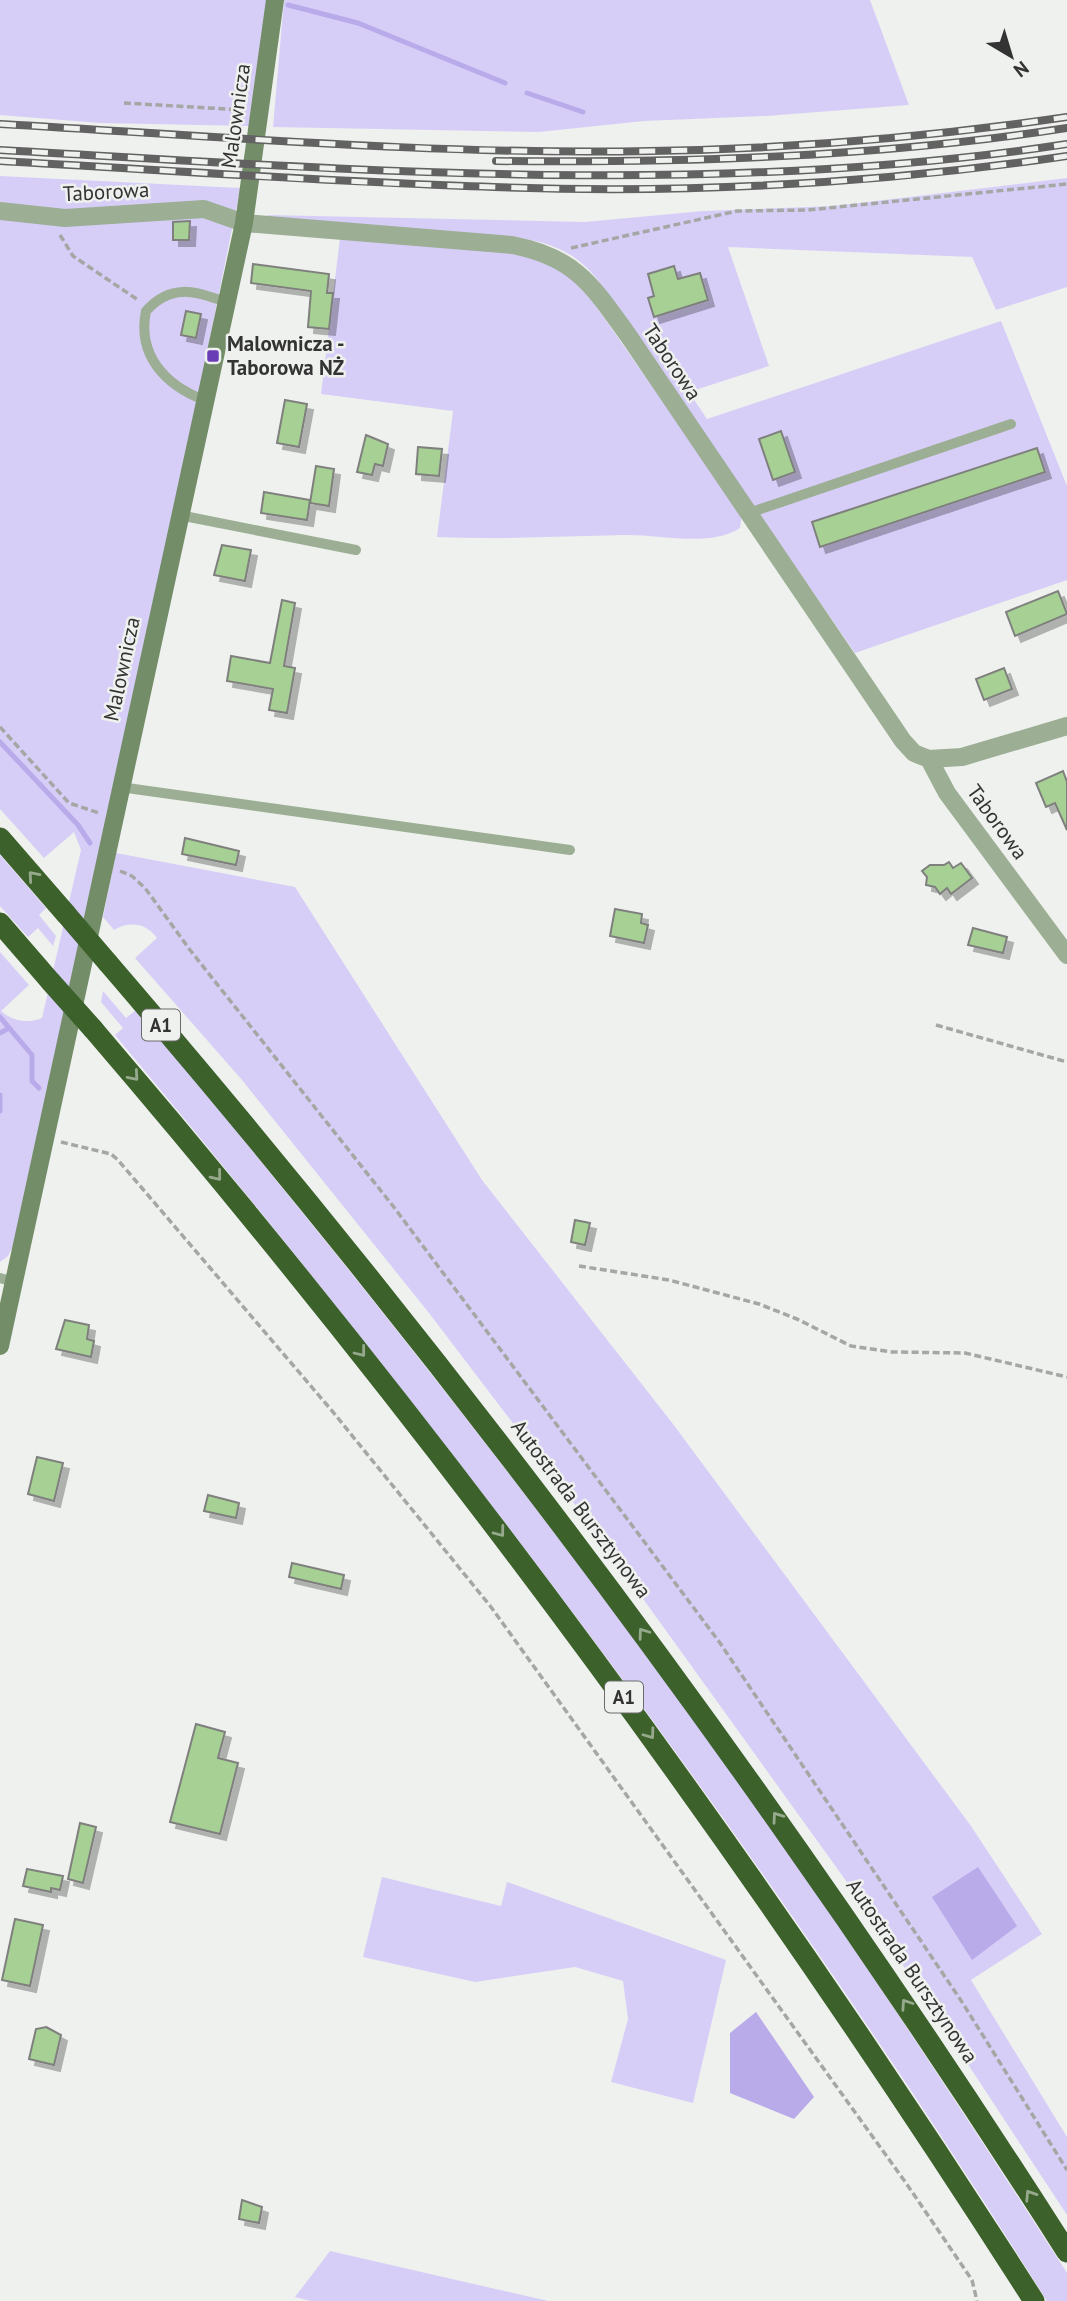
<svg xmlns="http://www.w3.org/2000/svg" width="1067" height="2301" font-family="'PT Sans',sans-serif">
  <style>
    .green { fill: #d7cef8 }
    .water { fill: #b9aaea }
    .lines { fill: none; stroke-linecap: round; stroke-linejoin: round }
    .stream { stroke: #b9aaea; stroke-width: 5 }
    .building { fill: #a6d094; stroke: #7f807e; stroke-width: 2; filter: url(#shadow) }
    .path { stroke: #a5a7a4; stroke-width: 3.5; stroke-dasharray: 7 3.5; stroke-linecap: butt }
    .lane { stroke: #9cae94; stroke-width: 10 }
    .street { stroke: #9cae94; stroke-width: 18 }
    .secondary { stroke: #738d68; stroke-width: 18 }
    .highway { stroke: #3c612b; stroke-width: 21 }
    .rail-casing { stroke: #616261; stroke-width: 8 }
    .rail { stroke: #eff1ee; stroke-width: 5; stroke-dasharray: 16; stroke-linecap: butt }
    .highway-bridge { stroke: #3c612b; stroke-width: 21 }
    .oneway { stroke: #96a98c }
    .poi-dot { fill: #683db5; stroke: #eff1ee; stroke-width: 2.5 }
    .labels { text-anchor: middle; stroke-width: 5; stroke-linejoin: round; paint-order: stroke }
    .shield { fill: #eff1ee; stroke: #6b6c6a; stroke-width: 2 }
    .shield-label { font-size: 19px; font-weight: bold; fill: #323332 }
    .street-label { font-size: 21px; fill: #323332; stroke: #eff1ee }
    .poi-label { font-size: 21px; font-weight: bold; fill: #323332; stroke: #eff1ee; text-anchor: start }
  </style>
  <defs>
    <filter id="shadow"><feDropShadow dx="6" dy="6" stdDeviation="0" flood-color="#0004"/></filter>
  </defs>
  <rect width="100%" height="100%" fill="#eff1ee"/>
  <g class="green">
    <path d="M0,0h267l-18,126 -149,-3 -100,-8z"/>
    <path d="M284,0h586l39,105 -143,11 -122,5 -105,11 -266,-5z"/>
    <path d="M0,176l240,12 -4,23 -25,-7 -151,6 -60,-5z"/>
    <path d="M1067,178v109l-71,23 -24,-53 -244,-10 41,119 -80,26 18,27 294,-98 66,165v94l-212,73 -258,-374c-21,-26 -43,-35 -76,-41l-249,-20 -5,-3 318,7 118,-11 131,-5z"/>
    <path d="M0,216h207l26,8 -37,183 -183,839 -5,10 -8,6v-310l29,33 -28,26c11,10 27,13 41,7l39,-168 -7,-18 -30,26 -44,-49z"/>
    <path d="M340,238l181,15 43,17 29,32 149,213 -2,13c-31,20 -80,6 -116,7 -62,1 -124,5 -187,2l16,-126 -132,-17z"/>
    <path d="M116,853l179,34 187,293 191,244 298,402 71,108 -71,46 96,157v78l-205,-312 -280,-389 -153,-201 -187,-233 -107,-122 22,-20c-11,-15 -27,-17 -43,-8l-11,-13z"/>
    <path d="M0,855l46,53 -7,7 17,21 -3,10 -15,-18 -10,9 -28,-31z"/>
    <path d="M103,991l23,27 10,-8c177,212 349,428 514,650 147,198 283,405 417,613v28h-20c-279,-445 -596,-863 -932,-1266l8,-7 -22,-26z"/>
    <path d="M382,1877l119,29 6,-24 219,78 -33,143 -82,-21 17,-63 -5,-38 -48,-14 -100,15 -112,-25z"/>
    <path d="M330,2251l218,50h-237l-16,-4z"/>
  </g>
  <g class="water">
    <path d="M978,1867l39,59 -45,34 -40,-63z"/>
    <path d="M756,2012l58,85 -20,22 -64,-26v-60z"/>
  </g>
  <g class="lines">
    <g class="stream">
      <path d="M288,5l70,18 147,60"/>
      <path d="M527,93l56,19"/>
      <path d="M0,742l78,83 12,18"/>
      <path d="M0,1017l32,38v26l7,7"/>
      <path d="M0,1033l9,-5"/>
      <path d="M0,1095v16"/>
    </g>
  </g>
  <g class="building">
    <path d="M190,221l-1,19h-16v-18z"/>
    <path d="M253,264l76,10 -2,19h6l-4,36 -21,-2 3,-36 -60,-8z"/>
    <path d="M674,266l4,13 22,-6 8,27 -54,17 -6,-19 6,-2 -6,-22z"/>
    <path d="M186,311l15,3 -5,24 -15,-3z"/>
    <path d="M285,400l22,4 -8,43 -22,-4z"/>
    <path d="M781,431l14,41 -22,8 -14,-41z"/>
    <path d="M366,435l22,9 -5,22 -8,-2 -3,11 -15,-3z"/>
    <path d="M418,447l24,2 -3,27 -23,-2z"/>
    <path d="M1037,448l8,24 -225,75 -8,-25z"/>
    <path d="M316,466l18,3 -5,37 -19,-3z"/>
    <path d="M264,492l46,8 -3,20 -46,-7z"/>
    <path d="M222,545l29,5 -6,31 -31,-6z"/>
    <path d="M1058,591l9,23 -52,22 -9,-24z"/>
    <path d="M282,600l13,3 -11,63 11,2 -8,45 -18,-3 4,-21 -46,-8 4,-25 39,7z"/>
    <path d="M1004,668l8,21 -28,11 -8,-21z"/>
    <path d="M1063,771l4,11v48l-12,-27 -9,4 -10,-24z"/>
    <path d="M185,838l54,13 -3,14 -54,-11z"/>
    <path d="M949,862l4,6 8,-5 11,15 -21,16 -4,-6 -7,6 -5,-7 -9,-2 1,-8 -5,-6 8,-6h14z"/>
    <path d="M615,909l27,5 -1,9 7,2 -4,18 -34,-7z"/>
    <path d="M973,928l34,9 -4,16 -35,-8z"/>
    <path d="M575,1220l15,3 -5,22 -14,-3z"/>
    <path d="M65,1320l24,5 -2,14 7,2 -3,16 -35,-8z"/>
    <path d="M37,1457l26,6 -9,38 -26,-7z"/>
    <path d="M208,1495l31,8 -3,15 -32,-7z"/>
    <path d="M292,1563l52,12 -3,14 -52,-12z"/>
    <path d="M196,1724l29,8 -7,26 20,5 -18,71 -50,-12z"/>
    <path d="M80,1823l16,4 -13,56 -15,-4z"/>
    <path d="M27,1869l36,7 -3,14 -9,-2v4l-28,-6z"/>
    <path d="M15,1919l28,6 -13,61 -28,-6z"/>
    <path d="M46,2027l15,8 -7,30 -25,-6 7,-30z"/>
    <path d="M242,2200l20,7 -3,16 -20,-4z"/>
  </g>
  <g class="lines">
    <g class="path">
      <path d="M124,103l119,7"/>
      <path d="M60,235l13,21 65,44"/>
      <path d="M571,248l166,-37 71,-1 259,-26"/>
      <path d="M0,727l69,76 30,10"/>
      <path d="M120,871l12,5 13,12 45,62 203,256 327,437 242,359 105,168"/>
      <path d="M936,1025l131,37"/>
      <path d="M61,1142l50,12 7,6 215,252 158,195 415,576 66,97 5,21"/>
      <path d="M579,1266l90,14 90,24 38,15 54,27 41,6 73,1 102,24"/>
    </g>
    <g class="lane">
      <path d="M204,400c-39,-15 -67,-45 -58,-89 25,-28 48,-20 80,-9"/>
      <path d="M746,514l265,-90"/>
      <path d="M179,515l177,35"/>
      <path d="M120,787l450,63"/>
      <path d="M0,1278l14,4"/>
    </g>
    <g class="street">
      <path d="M0,211l65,7 139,-9 40,14 268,22c65,12 82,43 118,93l273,403 11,12 15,6 18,34 120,162"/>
      <path d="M929,759l33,-2 105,-31"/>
    </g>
    <path class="secondary" d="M0,1346l244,-1123 31,-223"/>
    <g class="highway">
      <path d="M0,838l66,76"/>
      <path d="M0,923l51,59"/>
      <path d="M108,963c350,407 670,836 959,1289"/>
      <path d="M93,1029c344,401 657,827 941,1272"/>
    </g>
    <g class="rail-casing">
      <g id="rail">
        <path d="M0,124c216,12 433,31 650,27 139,-2 279,-14 417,-34"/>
        <path d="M0,150c356,20 712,48 1067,-6"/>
        <path d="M0,161c164,9 329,21 494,26 191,7 383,-3 573,-31"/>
        <path d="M496,161c192,2 381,-4 571,-33"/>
      </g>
    </g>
    <use href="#rail" class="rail"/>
    <g class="highway-bridge">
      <path d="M66,914l42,49"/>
      <path d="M51,982l42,47"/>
    </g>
  </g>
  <defs><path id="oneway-chevron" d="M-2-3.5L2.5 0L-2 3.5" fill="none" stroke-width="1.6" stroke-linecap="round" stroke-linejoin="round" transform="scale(1.75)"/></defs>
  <g class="oneway">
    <use href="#oneway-chevron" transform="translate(33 876) rotate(-131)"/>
    <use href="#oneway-chevron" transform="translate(134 1076) rotate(49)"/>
    <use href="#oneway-chevron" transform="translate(217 1176) rotate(51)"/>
    <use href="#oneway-chevron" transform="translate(361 1352) rotate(52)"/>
    <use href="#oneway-chevron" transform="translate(500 1532) rotate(53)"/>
    <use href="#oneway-chevron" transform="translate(643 1633) rotate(-126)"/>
    <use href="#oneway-chevron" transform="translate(650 1734) rotate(54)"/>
    <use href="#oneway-chevron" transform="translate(777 1817) rotate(-125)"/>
    <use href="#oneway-chevron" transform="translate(906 2004) rotate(-124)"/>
    <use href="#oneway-chevron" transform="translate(1030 2195) rotate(-123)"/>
  </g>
  <rect class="poi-dot" x="206" y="349" width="14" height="14" rx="3.5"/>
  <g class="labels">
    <g class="shield">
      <rect x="142" y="1009.5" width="38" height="31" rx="5"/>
      <rect x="605" y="1681.5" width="38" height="31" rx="5"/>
    </g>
    <g class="shield-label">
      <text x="161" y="1032">A1</text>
      <text x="624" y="1704">A1</text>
    </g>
    <g class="street-label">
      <text transform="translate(236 116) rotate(-82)" y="7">Malownicza</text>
      <text transform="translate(106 192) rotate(-3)" y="7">Taborowa</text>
      <text transform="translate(672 362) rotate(56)" y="7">Taborowa</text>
      <text transform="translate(122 669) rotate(-78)" y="7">Malownicza</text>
      <text transform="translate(997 822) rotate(54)" y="7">Taborowa</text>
      <text transform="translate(581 1509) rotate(53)" y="7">Autostrada Bursztynowa</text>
      <text transform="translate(912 1971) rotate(56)" y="7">Autostrada Bursztynowa</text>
    </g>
    <g class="poi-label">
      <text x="227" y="351">Malownicza -<tspan x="227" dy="24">Taborowa NŻ</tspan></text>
    </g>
  </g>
  <g transform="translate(1011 56) rotate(142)" stroke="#eff1ee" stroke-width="5" paint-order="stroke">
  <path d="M0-5L12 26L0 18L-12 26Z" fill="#323332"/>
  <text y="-10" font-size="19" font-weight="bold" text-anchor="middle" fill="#323332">N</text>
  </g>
</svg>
